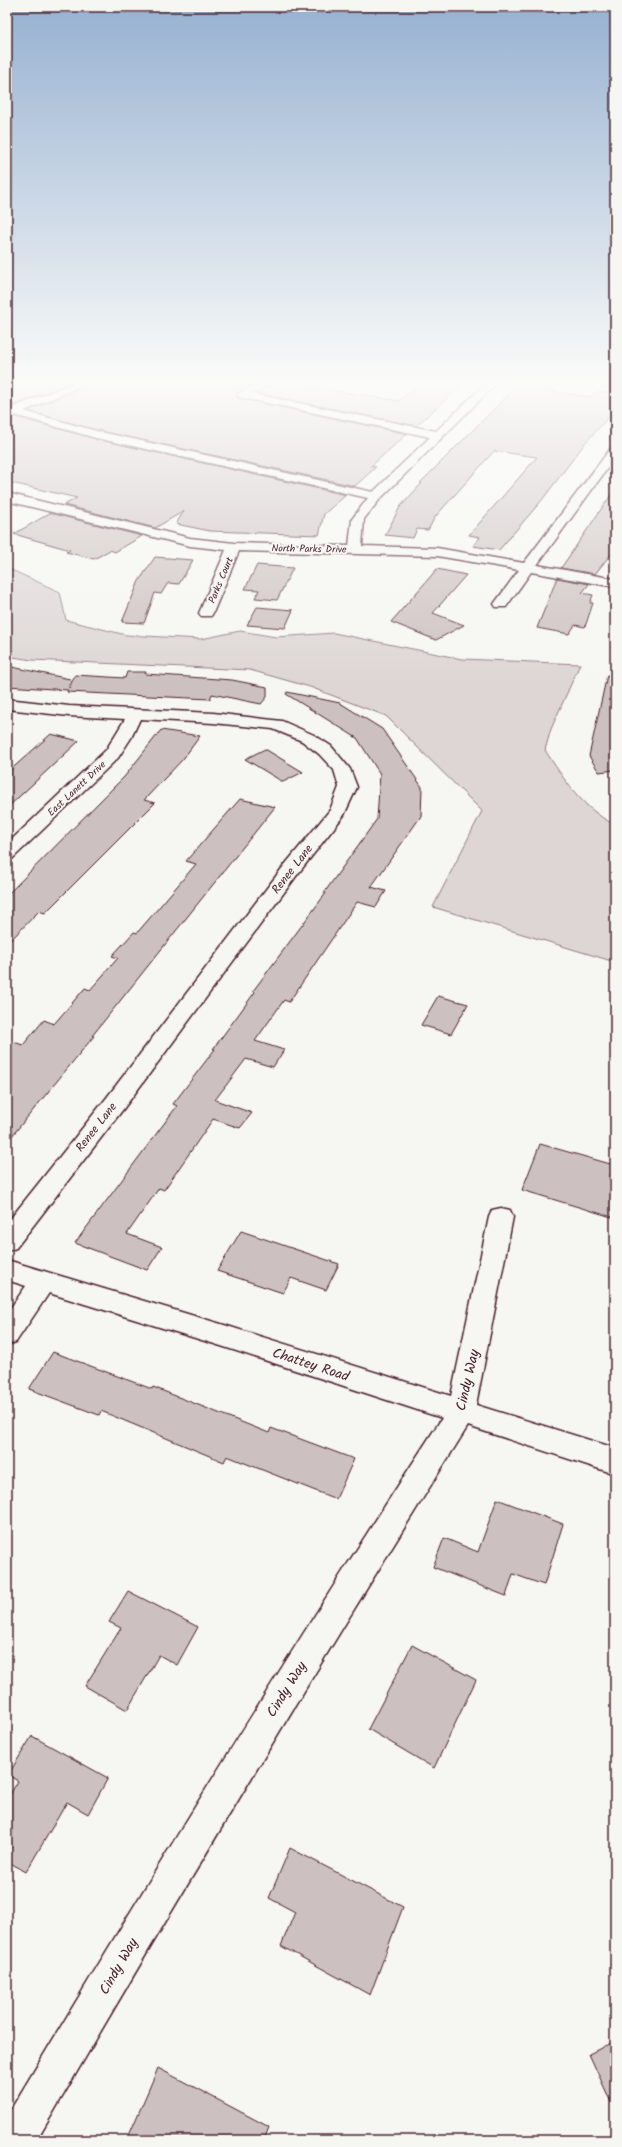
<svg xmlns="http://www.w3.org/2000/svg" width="622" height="2147" font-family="Kalam,sans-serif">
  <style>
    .green { fill: #ddd6d5; stroke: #947a80 }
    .building { fill: #ccc1c0; stroke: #4a1f2b }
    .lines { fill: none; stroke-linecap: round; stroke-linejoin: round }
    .minor-casing { stroke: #4a1f2b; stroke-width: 3 }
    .minor { fill: #f6f6f2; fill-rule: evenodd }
    .labels { text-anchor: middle; stroke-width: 4; stroke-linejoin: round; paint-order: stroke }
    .far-street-label { font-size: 10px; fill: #4a1f2b; stroke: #f6f6f2 }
    .street-label { font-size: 12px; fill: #4a1f2b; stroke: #f6f6f2 }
    .near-street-label { font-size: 14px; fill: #4a1f2b; stroke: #f6f6f2 }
  </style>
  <rect width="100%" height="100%" fill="#f6f6f2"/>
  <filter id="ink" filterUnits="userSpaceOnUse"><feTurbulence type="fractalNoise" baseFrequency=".025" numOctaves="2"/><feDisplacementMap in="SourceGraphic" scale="8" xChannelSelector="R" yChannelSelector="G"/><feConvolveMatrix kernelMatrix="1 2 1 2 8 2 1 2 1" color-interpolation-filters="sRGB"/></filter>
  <g filter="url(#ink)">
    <path class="green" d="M7,568l53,24 6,28 60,15 75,4 39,-8 36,6 58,-4 128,26 118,5 -29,65 -6,21c19,30 37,58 70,75v137l-182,-55 49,-96 -96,-95 -76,-29 -60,-17 -218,-10 -25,-4z"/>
    <g class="building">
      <path d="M7,382h65l-65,26z"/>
      <path d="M91,382h166l-19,10v6l169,36 -36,32 5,1 -21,19 -259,-56 -68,-19z"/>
      <path d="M275,382h46l-8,5 86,14 22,-19h44l-49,44 -159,-33z"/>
      <path d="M521,382l27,4 -4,4 46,7 4,-4 6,-1 15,2v16l-30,33 -43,57 -43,50 -26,-4 7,-9 -11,-2 68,-78 -43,-6 -59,66 -7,13 -11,-1 -4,9 -28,-3 15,-28 22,-24h-2z"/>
      <path d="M15,417l81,22 250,56 -22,19 -5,21 -109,-4 -34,-7 8,-13 -29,17 -91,-23 13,-7 -70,-16v-64z"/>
      <path d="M615,489v60l-20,25 -34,-6z"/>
      <path d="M50,513l92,23 -27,16 -5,-2 -16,9 -28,-7 4,-2 -56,-16z"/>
      <path d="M155,557l38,3 -14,24 -11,-1 -7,11 -6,-1 -11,30 -22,-1 17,-41z"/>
      <path d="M257,565l36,3 -16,32 -22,-2 4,-8 -14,-1z"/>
      <path d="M437,569l29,6 -33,38 31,12 -28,15 -45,-18z"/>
      <path d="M557,578l32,6 -7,9 11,2 -3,8h3l-8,24 -10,-2 -6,9 -32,-6z"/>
      <path d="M257,607l36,3 -8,18 -38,-3z"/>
      <path d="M7,666l63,13 -1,9 6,-13 50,3 2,-6h19l-1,2 87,6 35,7v10l-6,7 -49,-10 -2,5 -143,-7 1,-2 -61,-4z"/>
      <path d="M607,675l8,1v94l-16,2 -10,-16z"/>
      <path d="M287,692l53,11 42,26 40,58 -1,29 -50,71 15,4 -10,16 -19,-5 -68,100 -5,-2 -29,41 29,9 -11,17 -27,-8 -31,41 37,13 -12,15 -27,-9 -49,71 -5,-2 -32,46 35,13 -15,23 -72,-27 102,-137 -4,-2 42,-55h-2l42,-57 -2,-1 73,-98h-2l53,-74 3,-45 -23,-36 -71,-44z"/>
      <path d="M161,730l39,6 -17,23 -39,41 11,3 -110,110 -6,-2 -32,33v-49l118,-119z"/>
      <path d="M51,734l28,7 -72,67v-35z"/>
      <path d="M265,749l38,23 -20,10 -38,-23z"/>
      <path d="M240,799l35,8 -183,229h2l-87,106v-102l16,5 21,-25 10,4 31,-36 5,2 28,-32 -6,-2 22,-24 3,1 59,-69 -10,-3z"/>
      <path d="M438,996l30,8 -17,30 -30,-9z"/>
      <path d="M540,1144l74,21 -5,14 6,2v37l-93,-28z"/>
      <path d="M241,1231l98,33 -13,26 -35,-12 -8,15 -66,-22z"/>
      <path d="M53,1352l99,37 1,-2 116,46 2,-5 83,31 -18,40 -109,-43 -3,6 -123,-51 -2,4 -70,-26z"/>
      <path d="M497,1499l66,25 -19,61 -31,-11 -7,22 -73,-29 11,-29 34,14z"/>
      <path d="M128,1591l70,36 -21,38 -18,-10 -32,55 -42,-24 36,-58 -12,-6z"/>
      <path d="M412,1645l64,35 -42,88 -66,-39z"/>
      <path d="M32,1736l76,42 -20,36 -21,-12 -41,70 -19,-11v-61l11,-19 -10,-6z"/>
      <path d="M290,1848l113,59 -33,88 -89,-49 14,-34 -26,-14z"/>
      <path d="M615,2041v70l-26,-57z"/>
      <path d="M158,2068l111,59 -5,13h-137z"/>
    </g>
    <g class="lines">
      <g class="minor-casing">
        <g id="minor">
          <path d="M76,382h14l-66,29 72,20 277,61 57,-55 -187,-39 -4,-1 -1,-2 1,-2 22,-11h13l-21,12 183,37 51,-49h11l-118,117 -16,20 -2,27 75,2 87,15 87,-115 4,-1v11l-78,107 78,14v8l-84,-15 -25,35h-10l-2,-3 25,-34 -82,-14 -198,-5 -26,62 -2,3h-10l-2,-3 27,-63 -36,-4 -183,-45v-8l183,45 44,5 115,3 3,-27 16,-21 -272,-60 -81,-23 -8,2v-7z"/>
          <path d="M7,699l62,7 144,7 69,8 32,14 17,11 19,23 7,18 -13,28 -47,60 -173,233 -108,140 -9,3v-28l101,-127 175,-229 47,-57 9,-23 -5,-17 -15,-16 -17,-13 -29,-12 -60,-6 -73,-4 -9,19 -13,20 -105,100 -6,2v-16l99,-94 19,-31 -56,-3 -62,-7z"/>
          <path d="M501,1208l9,2 3,7 -37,188 139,43v26l-147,-48c-148,235 -291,474 -431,714h-30v-24c141,-235 285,-469 435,-698l-221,-72 -172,-53 -33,49 -9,3v-32l19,-27 -19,-6v-20l214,64 230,72 38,-179 3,-7z"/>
        </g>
      </g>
      <use href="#minor" class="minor"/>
    </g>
  </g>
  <linearGradient id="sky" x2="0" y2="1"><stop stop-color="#96b1d1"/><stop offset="0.56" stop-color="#fbfbf9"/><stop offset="1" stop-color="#fbfbf9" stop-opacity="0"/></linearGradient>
  <rect width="622" height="683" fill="url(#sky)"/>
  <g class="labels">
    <g class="far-street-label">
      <text transform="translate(309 548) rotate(1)" y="4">North Parks Drive</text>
      <text transform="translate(220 580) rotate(-67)" y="4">Parks Court</text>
      <text transform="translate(76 788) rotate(-43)" y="4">East Lanett Drive</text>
    </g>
    <g class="street-label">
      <text transform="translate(292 869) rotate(-52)" y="4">Renee Lane</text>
      <text transform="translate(96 1127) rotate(-52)" y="4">Renee Lane</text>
    </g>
    <g class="near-street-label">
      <text transform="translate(311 1364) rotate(18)" y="5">Chattey Road</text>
      <text transform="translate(467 1380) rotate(-77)" y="5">Cindy Way</text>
      <text transform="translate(286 1689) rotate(-58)" y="5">Cindy Way</text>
      <text transform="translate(118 1966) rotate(-60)" y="5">Cindy Way</text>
    </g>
  </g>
  <rect width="622" height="2147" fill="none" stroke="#f6f6f2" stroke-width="24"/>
  <rect x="12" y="12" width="598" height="2123" fill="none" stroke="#4a1f2b" stroke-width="1.5" filter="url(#ink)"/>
</svg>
